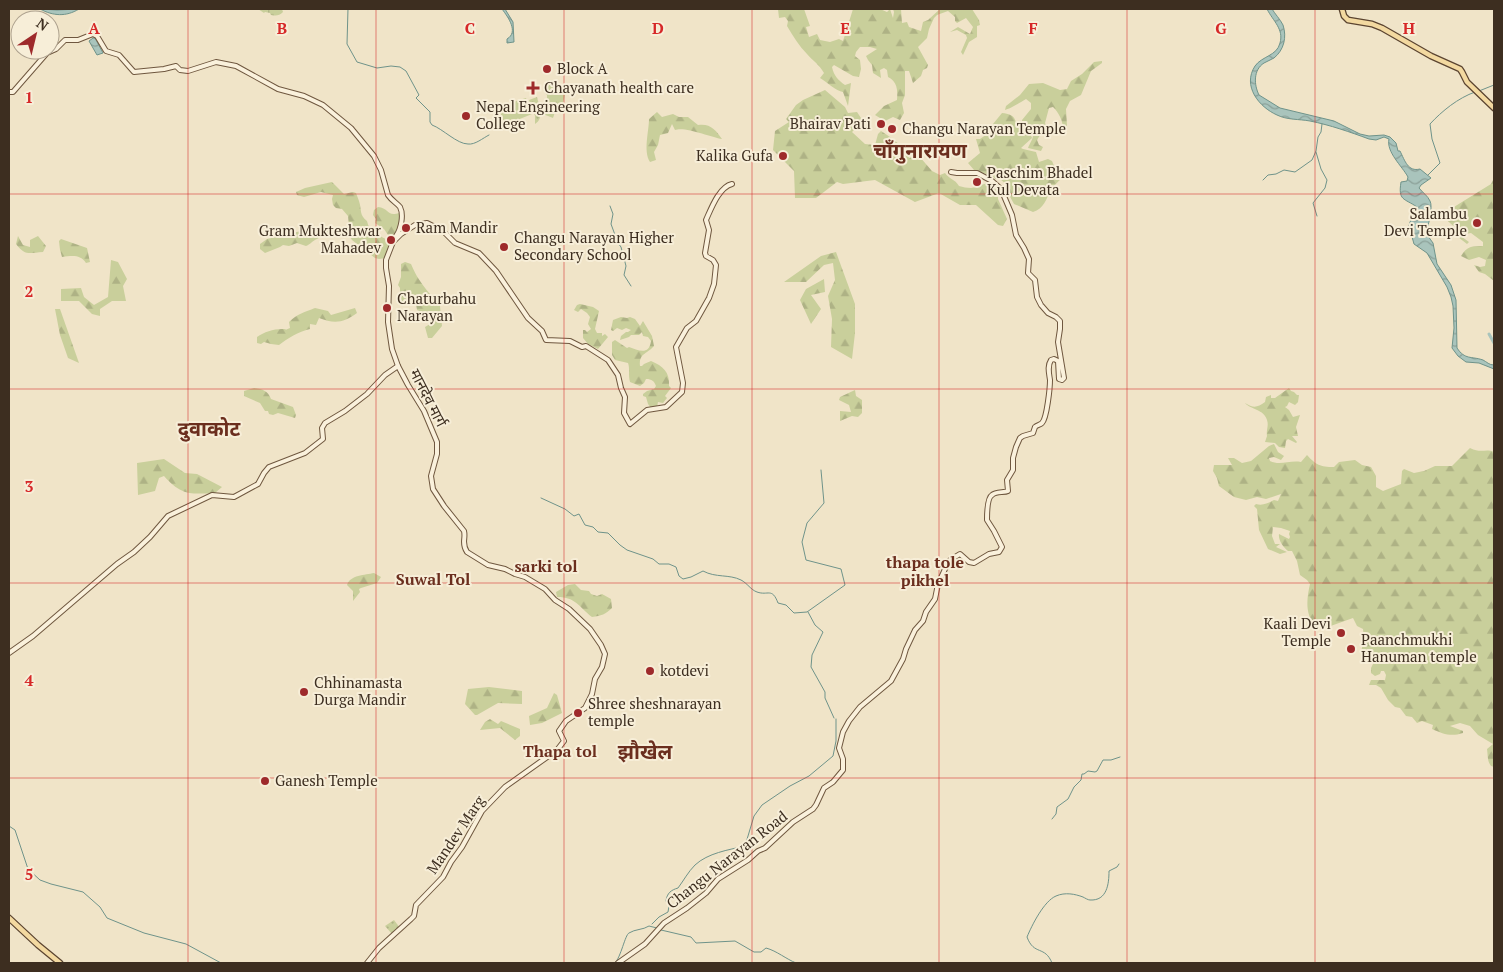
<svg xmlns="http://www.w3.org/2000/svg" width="1503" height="972" font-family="'PT Serif','Noto Sans Devanagari',serif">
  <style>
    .green { fill: #c9cf9b }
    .forest { fill: url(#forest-firs) }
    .wetland { fill: url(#wetland-marsh) }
    .park { fill: url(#park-dots) }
    .water { fill: url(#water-waves); stroke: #6f938a }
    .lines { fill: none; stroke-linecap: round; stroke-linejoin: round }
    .stream { stroke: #6f938a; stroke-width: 1 }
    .river { stroke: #a9c4bc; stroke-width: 3 }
    .secondary-casing { stroke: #6f573f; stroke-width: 6 }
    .primary-casing { stroke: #5b4430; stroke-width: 7 }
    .secondary { stroke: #faf1dc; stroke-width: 4 }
    .primary { stroke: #f3d9a0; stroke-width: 4.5 }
    .grid { fill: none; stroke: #d62828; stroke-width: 1; stroke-opacity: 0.55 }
    .poi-dot { fill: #9e2a2b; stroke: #f7eed8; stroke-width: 2 }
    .labels { text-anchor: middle; stroke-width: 4; stroke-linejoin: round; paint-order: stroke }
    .poi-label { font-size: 15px; fill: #3d2e20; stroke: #f7eed8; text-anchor: start }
    .street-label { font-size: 15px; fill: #3d2e20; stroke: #f7eed8 }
    .neighbourhood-label { font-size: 16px; font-weight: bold; fill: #6b2e1e; stroke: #f7eed8 }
    .district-label { font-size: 20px; font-weight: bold; fill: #6b2e1e; stroke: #f7eed8 }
    .grid-label { font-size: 16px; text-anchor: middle; font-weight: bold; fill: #d62828; stroke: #f7eed8; stroke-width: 4; stroke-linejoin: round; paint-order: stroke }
  </style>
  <defs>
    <pattern id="forest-firs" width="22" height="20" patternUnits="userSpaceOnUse" patternTransform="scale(1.25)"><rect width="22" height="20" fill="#c9cf9b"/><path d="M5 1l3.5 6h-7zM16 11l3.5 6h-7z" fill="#aeb285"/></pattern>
    <pattern id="wetland-marsh" width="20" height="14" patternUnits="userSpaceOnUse" patternTransform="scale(1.25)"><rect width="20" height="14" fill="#c9cf9b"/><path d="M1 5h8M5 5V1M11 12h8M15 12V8" fill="none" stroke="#aeb285"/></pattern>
    <pattern id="park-dots" width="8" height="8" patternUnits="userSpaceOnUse" patternTransform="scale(1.25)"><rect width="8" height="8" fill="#c9cf9b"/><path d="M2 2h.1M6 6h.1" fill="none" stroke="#aeb285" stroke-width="1.8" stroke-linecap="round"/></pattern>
    <pattern id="water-waves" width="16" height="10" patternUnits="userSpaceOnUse" patternTransform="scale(1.25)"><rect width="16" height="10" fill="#a9c4bc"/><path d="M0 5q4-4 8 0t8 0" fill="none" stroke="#8ba098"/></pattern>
  </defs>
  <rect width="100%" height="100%" fill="#f0e4c8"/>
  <path class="green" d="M526,98l6,16 -27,11 -5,-13 16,-11z"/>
  <g class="forest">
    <path d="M778,9h26l6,17 -4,1 3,10 8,-3 3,6 10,2 9,-3 4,2 10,-32h27l7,3 3,-3 3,9 1,-6 -1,-3h8l1,14 5,-1 2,5 12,4 2,-9 5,-2 12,-11h32l7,11 1,5 -3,1v11l-8,5 -6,13 -2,-3 6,-14 -1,-3 -9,-5 -7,2 8,-5 12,7 3,-7 -7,-9 -9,5 -2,-2v-4l-7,-6 -11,4 -3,3 -5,11 -2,9 -9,9 10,18 -1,3 -4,2 -2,6 -8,7 -4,-12h-4v24l-3,8 2,10 -4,7 -7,-3 -8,4 -10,-6 9,-9 13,-6c1,-10 0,-19 -9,-23l-1,-7 -3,-2 -4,2 1,8 -8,-5 -1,-8 -4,-5 -2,-4 11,-7 -7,-2h-10l-4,5 -1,4 5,4 1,9 -2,8 -6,-1 -19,-11 -2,2c2,9 6,13 13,18l6,-2 -3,23 -5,-14c-7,-1 -16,-10 -23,-14l4,-5c-5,-9 -11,-12 -17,-19 -8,-8 -14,-18 -20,-28l1,-5 -3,-4 -6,1z"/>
    <path d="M1102,61v2l-11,8 -10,24 -11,6 -4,8 1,17 -4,3c0,-8 -4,-16 -10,-22l-4,1 -4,15 3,7 -6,2 -5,8 2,5 4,2 -2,4 -13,-3c3,-8 7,-10 4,-19l-10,-4v-5l9,-11v-6l-5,-4c-5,3 -16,10 -21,11l1,-4 14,-11 9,-11 14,-1 17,7 7,-1 4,-8 11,-7 12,-12z"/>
    <path d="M548,80l5,1 10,8 2,6 -2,8 -8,2 1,4 -3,9 -10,-4 -1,-5 3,-4v-5l2,-2v-3l-4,-5 1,-6z"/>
    <path d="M825,90l20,17 3,6 9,-1 4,6v5l-9,9 13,12 10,1 3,-11 3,-3c11,7 23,15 28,27l10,-2 13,15 8,4 5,-2c4,6 10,6 14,13 4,1 8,2 12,2 12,-1 15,-10 27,0v11l9,20 -4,7 -5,-1 -22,-20h-16l-21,-12 -24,9 -40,-22 -32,4 -6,-2 -21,16h-21l-1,-27 -21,-21 2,-19 14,-9 -3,-3 10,-14 7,-5z"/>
    <path d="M657,112l5,5 11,-3 6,3h9l10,8c12,-2 18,5 24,14 -11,-2 -38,-13 -47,-9l-3,-6 -4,9 -8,2 -2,10 -4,7 2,8 -6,2c-7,-11 -1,-31 -1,-43z"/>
    <path d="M1002,113c17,2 10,8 19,15 3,2 6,2 8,3l3,7 -11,10 2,1 13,3 3,10 9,-3 4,2 5,12 4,1 1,4c-4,4 -8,7 -11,12 -5,9 -7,19 -18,22l-19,-8 -6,-11 2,-5 -11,-10 -4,1 -3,-3 -18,-6 -6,-7 12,-10 -4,-14h4l13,-9v-6z"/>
    <path d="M1494,178v103l-9,-7 -6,-2 -5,-7 6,2 5,-1 1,-6 -7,-3 -10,3 -8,-4c6,-10 11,-10 22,-10v-4l-12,-9 -6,1 -3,3 7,5 -2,2 -9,-7 1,-6 -18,-16 50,-31z"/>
    <path d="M332,182l12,12 9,-2 3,1c1,3 2,5 3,8 3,9 0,14 8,20 2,11 11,14 21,19l2,6 -4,12 -7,1 -4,-1 -23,-18 -2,-3 -2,-21 -6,-7 -6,-1 -3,-3 -1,-6 1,-4 -12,-3 -17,5 -7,-2 -1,-3 9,-4z"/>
    <path d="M378,207c11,1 9,10 21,6 3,9 -1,18 -6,26l-3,-1 -6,-9 -9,-6 1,-4 -3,-4 1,-5z"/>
    <path d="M318,227l13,1 7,3 1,4c-7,4 -16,0 -22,4 -5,2 -6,5 -11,7l-9,-3 -8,3 -6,-1 -3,2 -15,6 -5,-4v-5l7,-5z"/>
    <path d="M18,236l5,9 7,2v-7l8,-4 8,10 -3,6c-14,1 -18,4 -27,-8z"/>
    <path d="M61,239l26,9 3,14 -4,1c-6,-9 -14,-7 -24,-6l-2,-7 -1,-9z"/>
    <path d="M836,252l19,52v29l-3,26 -21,-12 1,-28 -4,-23 7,-16 -2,-17 -9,2 -18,17h-22l37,-26z"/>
    <path d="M111,260l7,2 9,17 -4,7 3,15h-14l-12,8v7l-8,-2 -13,-13h-18v-12l20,-1 3,9 10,8 14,-8z"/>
    <path d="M405,262l6,2c6,14 9,17 18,29 6,6 3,7 11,13l2,20 -10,12h-4l-3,-11 5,-3v-2l-8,-10 -5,-2 -1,-6 -5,-6h-3l-5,5 -3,-1v-14l-2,-3 3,-8v-13z"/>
    <path d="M824,279l1,13 -14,3 10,14 -10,15 -11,-24 6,-11z"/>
    <path d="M580,304l13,3 6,4 -4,18 2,4h5v3l3,-2 3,3 -10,12 -10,-5 -5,-6v-8h2l2,2 4,-3 -3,-5 2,-7 -3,-4 -6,-4 -3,3 -4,-2 3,-5z"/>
    <path d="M315,308l13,3 3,4 24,-7 2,5c-13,10 -23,11 -38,5l-3,7 -6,-1v5c-12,3 -22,9 -31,16l-8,-1 -7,-2 -3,2 -4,-1v-6c7,-5 16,-8 25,-8 7,0 1,2 8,-1l-1,-6c8,-8 16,-10 26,-14z"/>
    <path d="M55,309h5l19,54 -11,-5 -8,-23z"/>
    <path d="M621,317l6,1 3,-1 5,2 5,7 3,-5 9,15 2,10c-8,9 -15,7 -14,20h2l2,-2 7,-3c12,5 19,11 18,25l2,2 -6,8 2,2 -4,5 -5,-1 -1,5 -6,1 -3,-4 -2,-7 -3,-1v-2l4,-3 7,-2 2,-3c-2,-5 -4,-7 -10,-7l-2,4 -4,3 -10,-4c-2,-7 0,-14 -2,-19l-13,-3 -3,-5v-13l3,-2 12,8 2,-1c9,3 20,9 22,-6l-3,-4 -5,-1 -1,-4 -3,3h-8l-2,2 -9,3 1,-4 5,-4h2l3,-2 -5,-2 -4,2 -5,-2 -4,3 -2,-1 2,-10z"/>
    <path d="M254,388c9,1 14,3 17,11l22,8 3,8 -1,3 -17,-5 -5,2 -4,-1 -1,-3h-3l-5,-8 -16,-7v-5z"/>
    <path d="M1289,388l2,3 3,1 3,3h2l-1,7 -3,3 -6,-3 -2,4 -2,1 4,3 4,7 7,-2 -4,12 2,9h-6l5,6 -1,1 -8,-4 -2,2 -1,7 -6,-1 -4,-4 -10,-1 2,-6c-1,-6 2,-10 0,-16 -3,-11 -16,-10 -22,-17 8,5 12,5 20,-1l1,-5 5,-2v3h4z"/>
    <path d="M855,390l1,6 6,4v13l-4,4 -6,-1 -12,5v-10l11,1 -2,-7 -10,-5 1,-3z"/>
    <path d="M1274,444l4,8 6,4 -3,4 -7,-3 -5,1 1,3c10,5 19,-1 31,1l6,-7c9,10 13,12 27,12l5,-5 16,-2 7,5 9,2 5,9v11l7,4 18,-7 1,-13 2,-2 10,4 10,-2 11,-5h17l18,-18c12,6 15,0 24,4v315l-3,-1c-4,-5 -3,-11 -4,-17l6,-5 -15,-9 -8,-9 -10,-3 -10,3 13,5v2c-12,4 -20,1 -31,-4l1,-4 -11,-4 -5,2 -5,-6 -6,-1 -6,-8 -5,-1 -7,-7 -7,-12 -5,-3h-7l2,-5h14l1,-5 -2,-4h-3l-1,3 -5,2 -4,-3v-5l4,-8 -4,-3 -6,-1 -4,-4 3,-13 -1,-10 -6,-3 -4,-8 -28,10 -12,-5c-8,-11 -6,-26 -3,-39l-3,-4 -7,-5 -3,-14 -5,-10h-4c-5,-4 -10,-11 -9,-17l10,5 1,-2 -1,-3 1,-3 -9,-3 -8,-1 -1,9 3,8h5l-4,3 11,5 -7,2 -12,-5 -9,-19 -2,-21 -3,-3 2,-2c7,2 12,-1 18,-4l4,1 3,-7 -15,5 -9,-2 -11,3 -12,-3 -15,-11 -2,-8 -4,-7 1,-6h18l-4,-7h6l8,5 9,-2 18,-15z"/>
    <path d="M164,459l21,14 12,1 25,13 -7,6c-25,1 -33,3 -51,-17l-5,2 -4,13 -17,4 -1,-32z"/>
    <path d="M374,573l7,4 -4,6 -16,5 -2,1 1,3 -7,9v-10l-6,-6c3,-10 18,-10 27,-12z"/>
    <path d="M575,584l6,6 8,1 2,3 6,2 5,-2 9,5 1,9c-6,6 -11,8 -20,9 -13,-10 -16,-20 -35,-20l-1,-5 12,-7z"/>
    <path d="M489,687l33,4v13l-24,-1 -21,12h-2l-10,-11 3,-15z"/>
    <path d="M554,693l3,2 5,18 -20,10 -12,2 -1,-9 18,-8z"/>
    <path d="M490,719l8,5 3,-3 19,8v7l-5,4 -15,-12 -20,2 5,-8z"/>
  </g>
  <path class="wetland" d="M258,9h24l1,3c-4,4 -7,4 -12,3l-1,-2 -5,-1 -1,1z"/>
  <g class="park">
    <path d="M537,97c2,9 8,21 -2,27v-8l-6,-16z"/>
    <path d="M394,920l6,8 -8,6 -7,-8z"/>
  </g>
  <g class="water">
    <path d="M40,9l17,1 22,-1c-13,8 -26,7 -39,0z"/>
    <path d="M502,9h3l8,13 1,20 -7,1v-4c12,-7 1,-22 -5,-30z"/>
    <path d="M1267,9h5c3,5 8,10 11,16 4,12 1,25 -9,33 -3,2 -7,3 -10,5 -11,7 -10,22 -5,32l21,13 54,13 26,13 9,2 15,-1 6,2 6,6 2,8h2c5,10 8,21 20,18l11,9 -10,7 -2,3c3,4 9,8 11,13 3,5 -1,26 -5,31l8,11 4,21 14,21 5,15 1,48c8,12 14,8 26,12 4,2 6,5 11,5v4l-15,-6 -13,-1 -8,-6 -6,-8 2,-20 -1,-22 -2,-9 -4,-10 -20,-34 -13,-9 -5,-18 1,-4 3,-5 1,-5 3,-5c-13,-9 -19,-6 -16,-25l6,-1 1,-4c-6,-11 -22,-25 -19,-38l-5,-2 -8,3 -7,-1c-19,-7 -39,-14 -59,-18 -11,-2 -23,-1 -33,-6 -18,-8 -35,-29 -22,-49 7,-10 22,-10 25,-23 4,-14 -7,-22 -13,-34z"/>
    <path d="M93,38h2l8,15 -6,2 -8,-14z"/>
  </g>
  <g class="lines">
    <g class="stream">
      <path d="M348,9l-1,35 10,18 20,6 14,-2 9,1 6,4 13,24 -3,3 14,14v10l2,3c11,4 25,19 36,19 7,1 15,-6 21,-9"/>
      <path d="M1479,91l15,-6"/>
      <path d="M1316,152l5,17 6,11 -2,8 -12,15 4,13"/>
      <path d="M1428,175l12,-12 -8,-24 -2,-15c12,-13 28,-26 45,-32"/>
      <path d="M1263,180l5,-5 8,-1 8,-4 11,2 17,-12 4,-9 2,-14 3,-5 1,-8"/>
      <path d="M610,206l3,8 -2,10 7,19 3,4 5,19 -2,9 7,11"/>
      <path d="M541,498l24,11 9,7 5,-2 6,11 8,2 5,5 10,1 12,12 7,5 26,9 6,5h10l7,3 3,9 4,3 8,-2 12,-6c13,7 26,3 38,9 6,3 10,10 16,12 11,4 15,-5 21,11l8,2 8,8 13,-1 38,-27 -4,-16 -35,-9 -4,-18 5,-19 17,-20 -3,-33"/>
      <path d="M808,612l7,13 8,7 -11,23 -1,12 14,25v6l9,20"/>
      <path d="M1052,819l4,-5 1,-7 11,-8 6,-12 7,-7 1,-6h2l4,-3 7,1 2,-1 6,-11h8l9,-3"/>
      <path d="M9,826l6,4 13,39 12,11 11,4 32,8 17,15 7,11 37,15 42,11 35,19"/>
      <path d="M652,924l7,-7 9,-5 1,-6 -3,-5c1,-8 5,-11 12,-13 6,-8 10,-16 17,-23 13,-12 33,-15 50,-19l9,-30 8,-11 28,-19 19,-10 24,-20 3,-15v-22"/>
      <path d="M661,930l30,7 5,6 39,-2 19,11h7l5,-4c11,3 20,11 30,15"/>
      <path d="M615,963c6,-6 10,-28 14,-30 6,-4 14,-3 20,-7l8,2"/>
      <path d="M1052,963c-7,-18 -18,-7 -25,-26 5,-12 17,-36 29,-41 9,-4 19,-2 27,1 2,1 5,3 7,3 17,1 19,-16 19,-29l8,-4 2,-3"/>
    </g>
    <path class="river" d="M1489,334l5,9"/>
    <g class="secondary-casing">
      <g id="secondary">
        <path d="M9,92h4l34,-39 9,-4 9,-9h13l15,-6 4,2 9,15 13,4 15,17 30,-3 12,-3 4,4 8,1 28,-9 20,4 42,23 26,7 19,9 28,23 23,28 7,14 7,25c4,6 9,8 12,12 4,8 1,22 -4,29"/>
        <path d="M9,653l24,-17 84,-72 17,-12 16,-15 18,-21 44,-21 22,2 24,-13 6,-11 5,-6 36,-14 18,-14 -1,-11 3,-5 20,-12 22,-17 18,-19 13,-9"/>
        <path d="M367,963l12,-15 32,-29 3,-3 2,-11 27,-28 8,-15 11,-15 20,-36 23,-24 52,-37 7,-9 -5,-10 7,-10 19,-13 7,-14 3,-15 7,-12 3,-13 -4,-9 -11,-16 -21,-20 -14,-9 -10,-11 -20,-12 -10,-3 -10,-5 -17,-4 -21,-13c-6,-9 -1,-13 -3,-21l-20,-25 -11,-17 -2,-13 6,-22v-12l-13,-31 -16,-26 -10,-19 -6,-17 -4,-27 1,-36 -3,-18v-8l7,-18 8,-8 14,-9 12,-2 16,8 12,12 24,10 17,18 32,47 14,13 4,9 24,1 12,6 4,-1 22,14 10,15 3,13 4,9 -1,16 6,11 17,-14 19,-3 16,-15 1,-9 -7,-36 11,-19 9,-7 13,-23 5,-14 2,-19 -3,-5 -7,-4 -1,-3 4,-23 -3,-10c5,-11 13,-33 26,-36"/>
        <path d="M618,963l27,-19 19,-21 23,-15 19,-15 12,-14 30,-19 10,-9 7,-3 28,-26 20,-13 3,-4 8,-17 9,-6 10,-12v-11l-4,-11 4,-16 6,-11 11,-14 31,-26 12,-22 3,-10 9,-19 8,-9 3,-9 9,-13 3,-15 8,-17 4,-7 10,-6 9,8 5,1 15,-9 10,-2 3,-5 -8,-16 -7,-11c0,-5 0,-22 5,-25 4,-4 12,-2 16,-4l-1,-11 6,-10v-12l3,-11 4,-9 3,-2 10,-3 2,-6c2,-2 5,-2 7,-4 5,-5 8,-36 8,-43 -1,-7 -3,-14 1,-20l3,-1 4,2 1,18 3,1 2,-2 -6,-36 2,-13v-8l-4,-4 -8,-4 -7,-8 -4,-8 -2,-17 -7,-7 1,-14 -5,-11 -8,-13 -4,-20 -11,-26 -9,-8 -15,-8h-20l-6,-1"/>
      </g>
    </g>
    <g class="primary-casing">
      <g id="primary">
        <path d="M1342,9l2,7 4,4 24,4 10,4 49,28 29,13 2,3 5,10 27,26"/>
        <path d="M9,918l29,27 22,18"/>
      </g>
    </g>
    <use href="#secondary" class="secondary"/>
    <use href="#primary" class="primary"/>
  </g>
  <path class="grid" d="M188,9v954M376,9v954M564,9v954M752,9v954M939,9v954M1127,9v954M1315,9v954M9,194h1485M9,389h1485M9,583h1485M9,778h1485"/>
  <g class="poi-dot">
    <circle cx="547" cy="69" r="5"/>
    <path d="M530.5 80.5h5v5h5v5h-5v5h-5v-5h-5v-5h5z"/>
    <circle cx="466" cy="116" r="5"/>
    <circle cx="881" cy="124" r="5"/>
    <circle cx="892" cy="129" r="5"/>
    <circle cx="783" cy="156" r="5"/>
    <circle cx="977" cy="182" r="5"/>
    <circle cx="1477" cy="223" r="5"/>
    <circle cx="406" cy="228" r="5"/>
    <circle cx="391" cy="240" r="5"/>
    <circle cx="504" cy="247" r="5"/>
    <circle cx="387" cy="308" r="5"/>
    <circle cx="1341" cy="633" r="5"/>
    <circle cx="1351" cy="649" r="5"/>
    <circle cx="650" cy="671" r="5"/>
    <circle cx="304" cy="692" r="5"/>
    <circle cx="578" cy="713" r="5"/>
    <circle cx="265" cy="781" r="5"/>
  </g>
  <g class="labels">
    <g class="poi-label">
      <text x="557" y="74">Block A</text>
      <text x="544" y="93">Chayanath health care</text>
      <text x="476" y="112">Nepal Engineering<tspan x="476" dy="17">College</tspan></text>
      <text x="871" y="129" text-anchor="end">Bhairav Pati</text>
      <text x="902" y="134">Changu Narayan Temple</text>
      <text x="773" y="161" text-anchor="end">Kalika Gufa</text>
      <text x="987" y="178">Paschim Bhadel<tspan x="987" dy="17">Kul Devata</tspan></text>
      <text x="1467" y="219" text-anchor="end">Salambu<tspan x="1467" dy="17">Devi Temple</tspan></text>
      <text x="416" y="233">Ram Mandir</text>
      <text x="381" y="236" text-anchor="end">Gram Mukteshwar<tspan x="381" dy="17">Mahadev</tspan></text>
      <text x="514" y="243">Changu Narayan Higher<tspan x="514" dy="17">Secondary School</tspan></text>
      <text x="397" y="304">Chaturbahu<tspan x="397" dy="17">Narayan</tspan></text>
      <text x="1331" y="629" text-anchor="end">Kaali Devi<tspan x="1331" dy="17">Temple</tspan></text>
      <text x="1361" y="645">Paanchmukhi<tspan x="1361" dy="17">Hanuman temple</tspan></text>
      <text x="660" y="676">kotdevi</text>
      <text x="314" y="688">Chhinamasta<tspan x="314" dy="17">Durga Mandir</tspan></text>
      <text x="588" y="709">Shree sheshnarayan<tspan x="588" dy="17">temple</tspan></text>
      <text x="275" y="786">Ganesh Temple</text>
    </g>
    <g class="street-label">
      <text transform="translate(428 398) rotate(63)" y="5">मानदेव मार्ग</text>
      <text transform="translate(456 835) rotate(-56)" y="5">Mandev Marg</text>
      <text transform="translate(727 860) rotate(-38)" y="5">Changu Narayan Road</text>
    </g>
    <g class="neighbourhood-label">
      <text x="925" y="568">thapa tole<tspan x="925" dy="18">pikhel</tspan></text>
      <text x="546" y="572">sarki tol</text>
      <text x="433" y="585">Suwal Tol</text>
      <text x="560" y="757">Thapa tol</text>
    </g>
    <g class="district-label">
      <text x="920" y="158">चाँगुनारायण</text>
      <text x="209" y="436">दुवाकोट</text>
      <text x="645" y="759">झौखेल</text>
    </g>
  </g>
  <g class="grid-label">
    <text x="94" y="34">A</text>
    <text x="282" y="34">B</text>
    <text x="470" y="34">C</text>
    <text x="658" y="34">D</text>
    <text x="845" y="34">E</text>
    <text x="1033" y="34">F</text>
    <text x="1221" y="34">G</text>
    <text x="1409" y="34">H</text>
    <text x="29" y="103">1</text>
    <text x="29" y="297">2</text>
    <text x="29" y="492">3</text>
    <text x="29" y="686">4</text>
    <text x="29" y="880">5</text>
  </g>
  <rect width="1503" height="972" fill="none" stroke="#3d2e20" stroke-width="20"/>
  <g transform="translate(35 35) rotate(35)"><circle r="24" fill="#f7eed8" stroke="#ada18e"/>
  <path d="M0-4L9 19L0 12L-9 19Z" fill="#9e2a2b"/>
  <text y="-8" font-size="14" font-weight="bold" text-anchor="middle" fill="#3d2e20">N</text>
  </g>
</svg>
